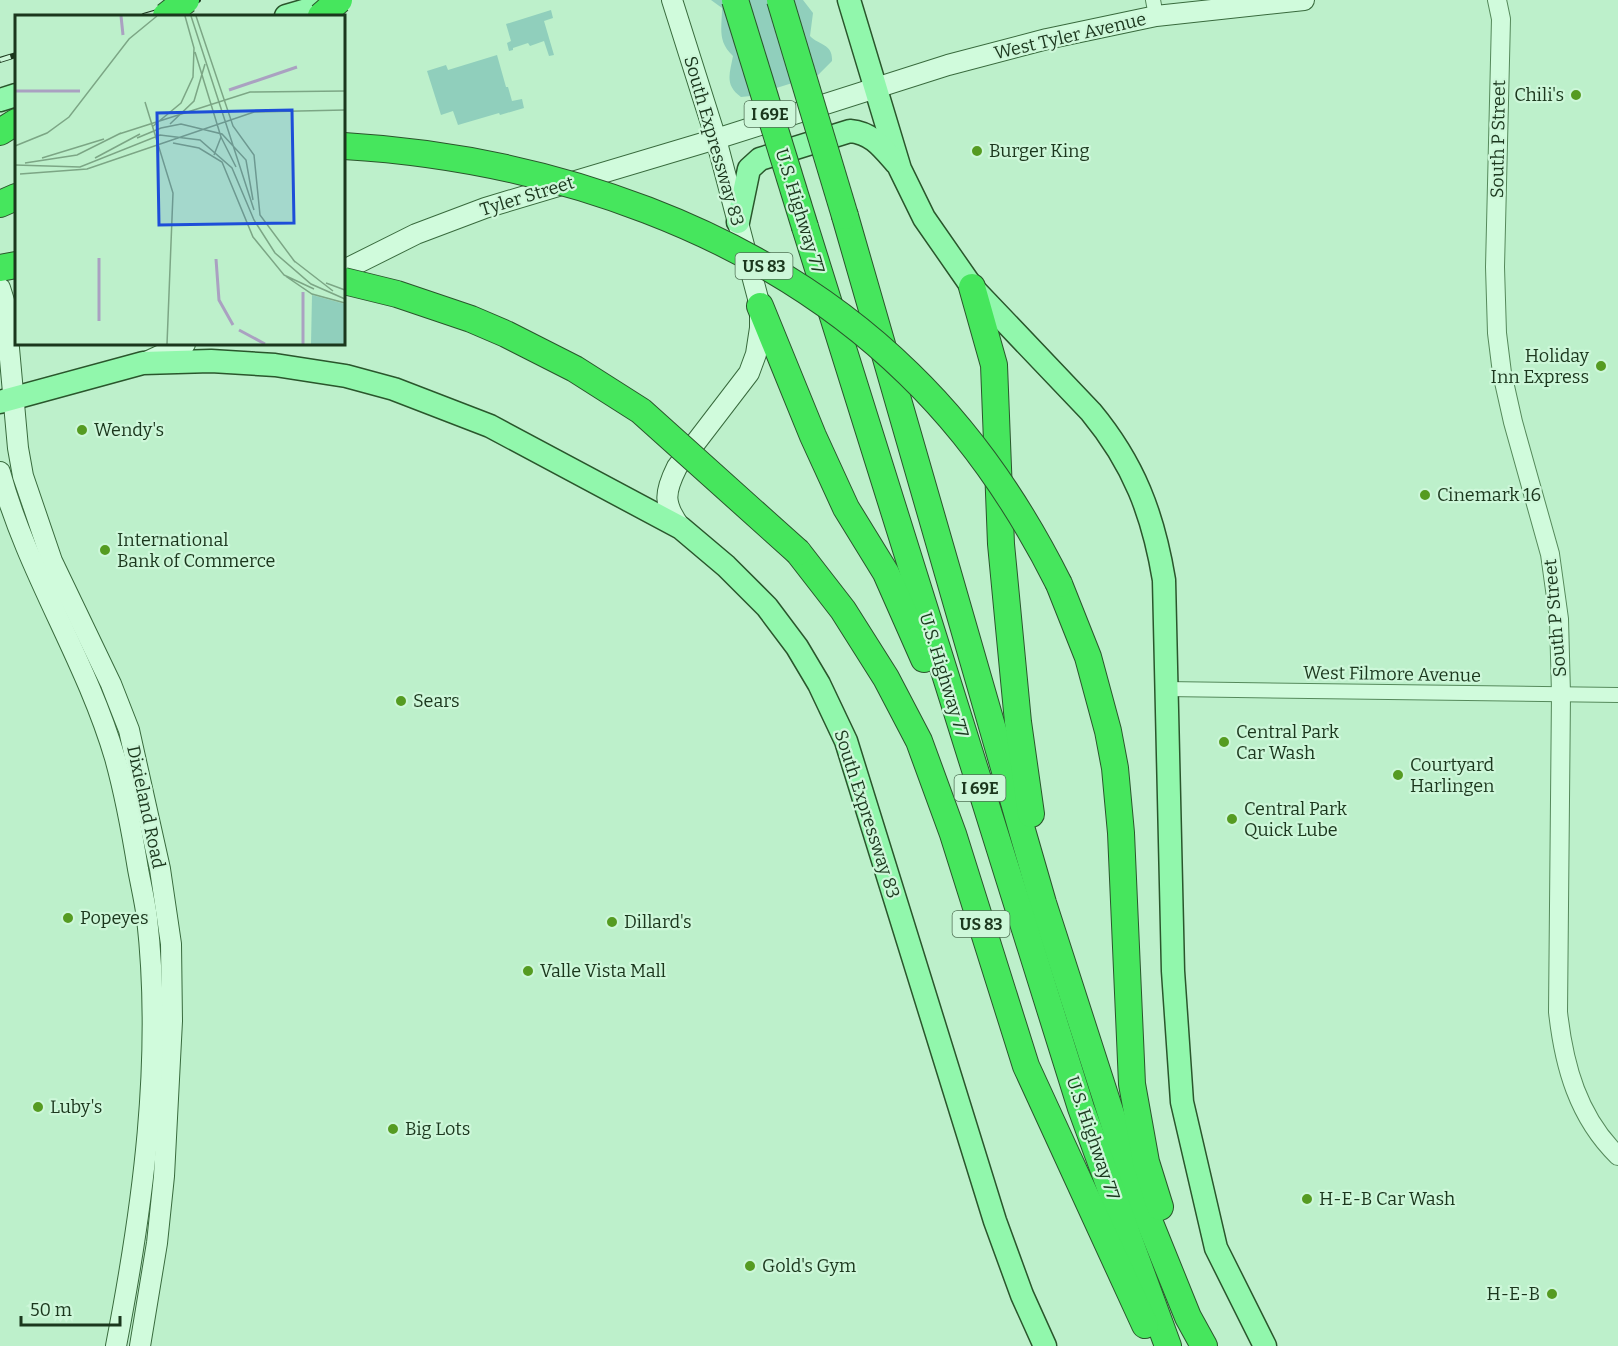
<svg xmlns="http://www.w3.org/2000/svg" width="1618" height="1346" font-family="Bitter,serif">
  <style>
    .green { fill: #90cfbc }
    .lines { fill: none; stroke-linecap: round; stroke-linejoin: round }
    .minor-casing { stroke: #55895b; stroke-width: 16 }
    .tertiary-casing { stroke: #55895b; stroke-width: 20 }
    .secondary-casing { stroke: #386a3d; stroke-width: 22 }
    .primary-casing { stroke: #2a562c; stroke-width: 25 }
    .motorway-casing { stroke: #2a562c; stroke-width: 28 }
    .minor { stroke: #d0fbdc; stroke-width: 14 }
    .tertiary { stroke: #d0fbdc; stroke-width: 18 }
    .secondary { stroke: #d0fbdc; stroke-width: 20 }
    .primary { stroke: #91f7ac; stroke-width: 22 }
    .motorway { stroke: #46e65d; stroke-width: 26 }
    .rail-casing { stroke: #1b371d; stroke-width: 6 }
    .rail { stroke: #cdf7d9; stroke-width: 4; stroke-dasharray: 11; stroke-linecap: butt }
    .motorway-bridge-casing { stroke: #2a562c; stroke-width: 28; stroke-linecap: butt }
    .motorway-bridge { stroke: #46e65d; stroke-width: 26 }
    .poi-dot { fill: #559b21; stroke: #cdf7d9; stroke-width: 2 }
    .labels { text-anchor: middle; stroke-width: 4.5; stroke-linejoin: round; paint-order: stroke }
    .shield { fill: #cdf7d9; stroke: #507155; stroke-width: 1.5 }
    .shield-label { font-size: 16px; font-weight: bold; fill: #1b371d }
    .street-label { font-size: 18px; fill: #1b371d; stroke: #cdf7d9 }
    .poi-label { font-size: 18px; fill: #1b371d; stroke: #cdf7d9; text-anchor: start }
    .inset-river { fill: none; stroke: #aaa1c1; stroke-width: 3 }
    .inset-road { fill: none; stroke: #7ca685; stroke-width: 1.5 }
    .view { fill: #1d4ed8; fill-opacity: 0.15; stroke: #1d4ed8; stroke-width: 3 }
    .inset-edge { fill: none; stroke: #1b371d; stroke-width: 3 }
  </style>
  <rect width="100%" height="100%" fill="#bdf0cb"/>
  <g class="green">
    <path d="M711,0h92l10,13 -3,23c10,10 23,8 22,25l-14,14 -67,21 -10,1c-17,-12 -11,-24 -8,-41 -16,-15 -11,-28 -11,-48z"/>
    <path d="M551,10l2,8 -9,3 10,34 -5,1 -5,-15 -14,5 -2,-3 -15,5v2l-4,1 -2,-8 4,-2 -5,-17z"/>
    <path d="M497,55l9,32h2l4,14 10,-2 2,9 -24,7 -1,-2 -41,12 -5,-14 -12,4 -14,-44 19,-6 2,5z"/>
  </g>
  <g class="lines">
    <g class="minor-casing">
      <g id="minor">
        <path d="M1153,0l3,16"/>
        <path d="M1166,689l452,6"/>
      </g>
    </g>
    <g class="tertiary-casing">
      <path id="tertiary" d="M1497,0l4,19 -6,248 2,66 5,40 11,49 37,132 9,65 2,75 -3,318c6,54 20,105 60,144"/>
    </g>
    <g class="secondary-casing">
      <g id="secondary">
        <path d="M672,0l44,139 44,167v22l-4,26 -7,19 -72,94c-13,26 -14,37 4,61"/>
        <path d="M344,270l72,-36 69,-26 231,-69 232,-74 99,-26 109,-23 148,-16"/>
        <path d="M0,288l5,16 13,144 5,28 29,85 59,123 18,46 31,139 11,75 1,77 -8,155 -7,67 -17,103"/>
        <path d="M146,362l39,-18"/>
        <path d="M0,472c27,100 86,187 115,286 10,36 17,74 23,111 3,16 7,33 9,49 16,143 -4,288 -31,428"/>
      </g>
    </g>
    <g class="primary-casing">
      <g id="primary">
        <path d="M849,0l51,169 24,49 48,69 119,125c43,52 62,102 73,168l9,391 9,131 34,146 49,98"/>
        <path d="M286,16l52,-15"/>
        <path d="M0,100l16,-5"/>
        <path d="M738,222l11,-53 11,-10 90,-28c22,2 32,16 46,32"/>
        <path d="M0,402l143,-39 68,-2 64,4 71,11 48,13 96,37 191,102 45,38 41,41 30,40 22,37 27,57 149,480 27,74 23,51"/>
      </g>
    </g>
    <g class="motorway-casing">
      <g id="motorway">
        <path d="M0,132l16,-10"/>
        <path d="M0,204l16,-7"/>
        <path d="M845,216l198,687 88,273 57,141 16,29"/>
        <path d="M805,227l276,881 87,238"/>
        <path d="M0,268l16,-3"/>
        <path d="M972,287l22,78 7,179 17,178 13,92"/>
        <path d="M760,306l53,130 33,72 40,65 38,86"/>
        <path d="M798,552l45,58 43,68 33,63 34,93 73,232 119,259"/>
        <path d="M1059,584l29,73 20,74 7,37 6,65 11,251 14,78 14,45"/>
      </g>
    </g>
    <use href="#minor" class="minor"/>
    <use href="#tertiary" class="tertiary"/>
    <use href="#secondary" class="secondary"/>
    <use href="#primary" class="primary"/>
    <use href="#motorway" class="motorway"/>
    <g class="rail-casing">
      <g id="rail">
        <path d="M144,16l54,-16"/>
        <path d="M0,60l16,-5"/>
      </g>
    </g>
    <use href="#rail" class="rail"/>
    <g class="motorway-bridge-casing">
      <g id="motorway-bridge">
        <path d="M735,0l70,227"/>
        <path d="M780,0l65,216"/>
        <path d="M166,16l20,-16"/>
        <path d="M321,16l18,-16"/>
        <path d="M344,146c203,12 417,83 565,228 63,61 111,132 150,210"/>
        <path d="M344,281l53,13 74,25 35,15 69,35 66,42 157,141"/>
      </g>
    </g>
    <use href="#motorway-bridge" class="motorway-bridge"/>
  </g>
  <g class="poi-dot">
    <circle cx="1576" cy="95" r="6"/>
    <circle cx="977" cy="151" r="6"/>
    <circle cx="1601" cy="366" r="6"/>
    <circle cx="82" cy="430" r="6"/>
    <circle cx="1425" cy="495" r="6"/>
    <circle cx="105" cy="550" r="6"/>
    <circle cx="401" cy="701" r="6"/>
    <circle cx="1224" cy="742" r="6"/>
    <circle cx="1398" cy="775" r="6"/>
    <circle cx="1232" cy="819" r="6"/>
    <circle cx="68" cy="918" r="6"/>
    <circle cx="612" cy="922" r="6"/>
    <circle cx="528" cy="971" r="6"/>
    <circle cx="38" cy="1107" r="6"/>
    <circle cx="393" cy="1129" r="6"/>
    <circle cx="1307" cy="1199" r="6"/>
    <circle cx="750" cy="1266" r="6"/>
    <circle cx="1552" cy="1294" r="6"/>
  </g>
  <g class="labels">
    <g class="shield">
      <rect x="744.5" y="101" width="51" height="26" rx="4.5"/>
      <rect x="735.5" y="253" width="57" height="26" rx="4.5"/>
      <rect x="954.5" y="775" width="51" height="26" rx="4.5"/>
      <rect x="952.5" y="911" width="57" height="26" rx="4.5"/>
    </g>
    <g class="shield-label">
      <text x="770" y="120">I 69E</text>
      <text x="764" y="272">US 83</text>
      <text x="980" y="794">I 69E</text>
      <text x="981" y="930">US 83</text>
    </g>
    <g class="street-label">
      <text transform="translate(1070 36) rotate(-13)" y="6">West Tyler Avenue</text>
      <text transform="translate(1498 139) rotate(-89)" y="6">South P Street</text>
      <text transform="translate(714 141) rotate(74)" y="6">South Expressway 83</text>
      <text transform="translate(527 196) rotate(-17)" y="6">Tyler Street</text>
      <text transform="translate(800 211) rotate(73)" y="6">U.S. Highway 77</text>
      <text transform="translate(1555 618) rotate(-95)" y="6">South P Street</text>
      <text transform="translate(1392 674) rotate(1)" y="6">West Filmore Avenue</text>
      <text transform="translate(944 675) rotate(73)" y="6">U.S. Highway 77</text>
      <text transform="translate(146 807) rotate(78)" y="6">Dixieland Road</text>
      <text transform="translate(867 814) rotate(72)" y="6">South Expressway 83</text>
      <text transform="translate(1093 1138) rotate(71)" y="6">U.S. Highway 77</text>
    </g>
    <g class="poi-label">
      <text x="1564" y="101" text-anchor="end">Chili's</text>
      <text x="989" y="157">Burger King</text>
      <text x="1589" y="362" text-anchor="end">Holiday<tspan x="1589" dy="21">Inn Express</tspan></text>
      <text x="94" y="436">Wendy's</text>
      <text x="1437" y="501">Cinemark 16</text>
      <text x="117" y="546">International<tspan x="117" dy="21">Bank of Commerce</tspan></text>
      <text x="413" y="707">Sears</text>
      <text x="1236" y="738">Central Park<tspan x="1236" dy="21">Car Wash</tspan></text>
      <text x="1410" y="771">Courtyard<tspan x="1410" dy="21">Harlingen</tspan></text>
      <text x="1244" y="815">Central Park<tspan x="1244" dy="21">Quick Lube</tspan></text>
      <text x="80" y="924">Popeyes</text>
      <text x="624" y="928">Dillard's</text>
      <text x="540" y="977">Valle Vista Mall</text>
      <text x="50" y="1113">Luby's</text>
      <text x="405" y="1135">Big Lots</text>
      <text x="1319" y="1205">H-E-B Car Wash</text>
      <text x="762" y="1272">Gold's Gym</text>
      <text x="1540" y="1300" text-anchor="end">H-E-B</text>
    </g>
  </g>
  <g transform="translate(15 15)">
    <rect width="330" height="330" fill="#bdf0cb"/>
    <path d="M297,280l33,9v40h-34z" fill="#90cfbc"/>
    <path class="inset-river" d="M106,1l2,19M214,75l68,-23M0,76h65M84,243v63M201,244l3,41 14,25M224,315l26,14M288,329v-52"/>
    <path class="inset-road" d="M176,1l63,194M181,1l37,110 21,29 6,60 35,47M180,37l26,85 -7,18M130,87l28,91 -6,151M155,109l24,-23 11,-37M137,112l29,-24 12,-26 1,-29 -9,-32M104,119l131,-42 95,-1M206,122l15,30M122,123l24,-10 20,-4 41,10 24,26 7,40M158,128l26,5 23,14 31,75 31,38 28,19 33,9M0,131l32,-13 22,-16 60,-78 28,-23M27,143l62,-19M80,143l45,-24M10,148l52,-8 44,-22M0,150l65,2 80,-32 40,5 32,28 22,52 21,33 36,31 34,15M5,159l67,-5 167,-57 91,-2M278,245l40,31M269,260l30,14M311,268l19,7"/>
    <path class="view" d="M277,95l2,113 -135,2 -2,-112z"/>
    <rect width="330" height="330" class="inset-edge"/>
  </g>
  <path d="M21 1316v9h99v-9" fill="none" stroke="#1b371d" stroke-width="3"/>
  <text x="30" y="1316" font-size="18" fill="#1b371d" stroke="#cdf7d9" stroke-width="4.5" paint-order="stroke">50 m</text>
</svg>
